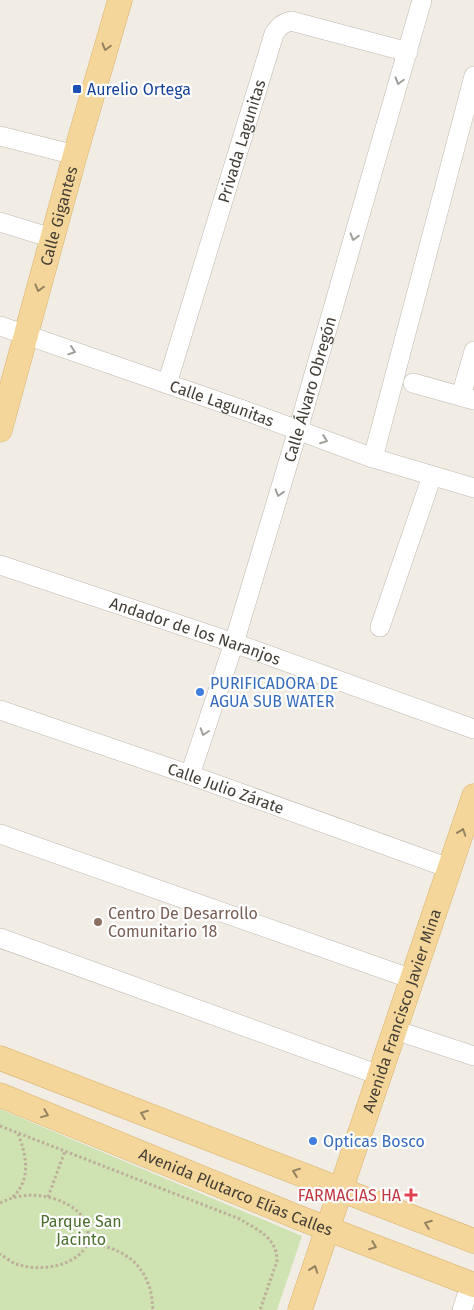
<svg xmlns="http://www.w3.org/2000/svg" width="474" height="1310" font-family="'Fira Sans',sans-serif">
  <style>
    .green { fill: #cfe2b1 }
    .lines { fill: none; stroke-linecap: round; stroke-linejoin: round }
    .minor-casing { stroke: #beb7ac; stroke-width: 20 }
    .major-casing { stroke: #d8b16c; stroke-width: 25 }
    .path { stroke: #bcae9b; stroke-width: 3; stroke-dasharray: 2.5 2.5; stroke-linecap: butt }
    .minor { stroke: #fff; stroke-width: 19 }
    .major { stroke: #f5d69a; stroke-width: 24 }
    .oneway { stroke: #938262 }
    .oneway2 { stroke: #a19e9a }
    .transit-dot { fill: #1a4fb4; stroke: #fff; stroke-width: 2 }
    .shop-dot { fill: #3f7fe0; stroke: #fff; stroke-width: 2 }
    .education-dot { fill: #8d6e63; stroke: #fff; stroke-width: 2 }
    .health-dot { fill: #e0444e; stroke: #fff; stroke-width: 2 }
    .labels { text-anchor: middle; stroke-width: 4.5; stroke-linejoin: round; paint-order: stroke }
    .transit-label { font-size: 16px; fill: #164399; stroke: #fff; text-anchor: start }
    .street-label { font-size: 16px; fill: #433d35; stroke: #fff }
    .shop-label { font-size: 16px; fill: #366cbe; stroke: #fff; text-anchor: start }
    .education-label { font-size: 16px; fill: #785e54; stroke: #fff; text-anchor: start }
    .health-label { font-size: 16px; fill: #be3a42; stroke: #fff; text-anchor: end }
    .park-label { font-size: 16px; fill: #4b6f2e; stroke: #fff }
  </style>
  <rect width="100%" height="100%" fill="#f1ede5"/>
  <path class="green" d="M0,1109l302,127 -25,74h-277z"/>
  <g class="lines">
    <g class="minor-casing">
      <g id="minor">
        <path d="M0,136l75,19"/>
        <path d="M0,222l52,16"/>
        <path id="s1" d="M0,326l246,85 127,47 101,30"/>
        <path d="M413,383l61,17"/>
        <path id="s2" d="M167,384l107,-350c5,-8 9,-11 17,-13l117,31"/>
        <path d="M461,396l13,-45"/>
        <path d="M373,458l101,-382"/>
        <path id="s3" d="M0,565l234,78 240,86"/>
        <path d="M380,627l52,-151"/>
        <path id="s4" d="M0,710l190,65 259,93"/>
        <path id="s5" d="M190,775l44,-132 64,-213 124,-430"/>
        <path d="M0,834l412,145"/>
        <path d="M0,938l379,137"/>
        <path d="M395,1030l79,26"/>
        <path d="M462,1310l9,-27"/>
      </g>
    </g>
    <g class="major-casing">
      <g id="major">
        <path id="s6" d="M0,430l75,-275 45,-155"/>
        <path d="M0,1058l474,183"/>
        <path id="s7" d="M0,1095l297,122 177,68"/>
        <path id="s8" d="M300,1310l174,-514"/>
      </g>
    </g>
    <g class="path">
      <path d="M0,1126l240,93c17,11 37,18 37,42l-17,49"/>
      <path d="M13,1197c18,-18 14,-41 5,-63"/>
      <path d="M48,1197l17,-46"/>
      <path d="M0,1203c18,-9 36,-10 55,-4 18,6 33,17 33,37 0,6 -2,12 -7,17 -16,15 -44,18 -65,11 -5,-2 -11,-7 -16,-10"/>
      <path d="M88,1242c29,6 51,15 61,44 3,7 3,16 4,24"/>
    </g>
    <use href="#minor" class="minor"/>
    <use href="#major" class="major"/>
  </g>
  <defs><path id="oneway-chevron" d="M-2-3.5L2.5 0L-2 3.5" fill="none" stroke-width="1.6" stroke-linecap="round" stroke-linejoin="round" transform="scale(1.25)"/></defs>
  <g class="oneway">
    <use href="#oneway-chevron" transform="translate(106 47) rotate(106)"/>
    <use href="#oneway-chevron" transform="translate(39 288) rotate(105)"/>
    <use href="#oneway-chevron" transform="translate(462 832) rotate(-71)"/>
    <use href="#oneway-chevron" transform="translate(45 1114) rotate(22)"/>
    <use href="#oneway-chevron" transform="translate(144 1114) rotate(-159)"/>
    <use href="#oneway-chevron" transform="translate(296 1172) rotate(-159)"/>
    <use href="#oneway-chevron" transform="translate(428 1224) rotate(-159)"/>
    <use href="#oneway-chevron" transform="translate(373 1246) rotate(21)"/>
    <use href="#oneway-chevron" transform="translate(314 1269) rotate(-71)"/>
  </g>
  <g class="oneway2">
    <use href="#oneway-chevron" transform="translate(399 81) rotate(106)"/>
    <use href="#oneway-chevron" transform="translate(354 237) rotate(106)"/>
    <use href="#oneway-chevron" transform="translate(72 351) rotate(19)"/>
    <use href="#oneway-chevron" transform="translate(324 440) rotate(21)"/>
    <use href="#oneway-chevron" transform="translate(279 493) rotate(107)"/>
    <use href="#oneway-chevron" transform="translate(204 732) rotate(108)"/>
  </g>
  <rect class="transit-dot" x="72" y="84" width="10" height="10" rx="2.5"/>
  <g class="shop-dot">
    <circle cx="200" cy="692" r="5"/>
    <circle cx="313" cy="1141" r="5"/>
  </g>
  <circle class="education-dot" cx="98" cy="922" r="5"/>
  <path class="health-dot" d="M408.5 1187.5h5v5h5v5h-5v5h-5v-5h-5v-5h5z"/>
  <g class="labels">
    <g class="transit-label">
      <text x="87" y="95">Aurelio Ortega</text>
    </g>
    <g class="street-label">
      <text dy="6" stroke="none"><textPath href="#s2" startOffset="254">Privada Lagunitas</textPath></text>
      <text dy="6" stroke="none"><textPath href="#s6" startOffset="222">Calle Gigantes</textPath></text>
      <text dy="6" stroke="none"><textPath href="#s5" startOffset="404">Calle Álvaro Obregón</textPath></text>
      <text dy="6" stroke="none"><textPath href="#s1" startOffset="235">Calle Lagunitas</textPath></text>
      <text dy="6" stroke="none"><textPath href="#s3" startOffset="206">Andador de los Naranjos</textPath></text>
      <text dy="6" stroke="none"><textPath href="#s4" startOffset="239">Calle Julio Zárate</textPath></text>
      <text dy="6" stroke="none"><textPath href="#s8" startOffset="316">Avenida Francisco Javier Mina</textPath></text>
      <text dy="6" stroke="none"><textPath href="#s7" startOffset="255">Avenida Plutarco Elías Calles</textPath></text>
    </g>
    <g class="shop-label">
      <text x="210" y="689">PURIFICADORA DE<tspan x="210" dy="18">AGUA SUB WATER</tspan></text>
      <text x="323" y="1147">Opticas Bosco</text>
    </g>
    <g class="education-label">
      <text x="108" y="919">Centro De Desarrollo<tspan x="108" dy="18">Comunitario 18</tspan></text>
    </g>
    <g class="health-label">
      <text x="401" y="1201">FARMACIAS HA</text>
    </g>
    <g class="park-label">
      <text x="81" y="1227">Parque San<tspan x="81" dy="18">Jacinto</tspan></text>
    </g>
  </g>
</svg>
